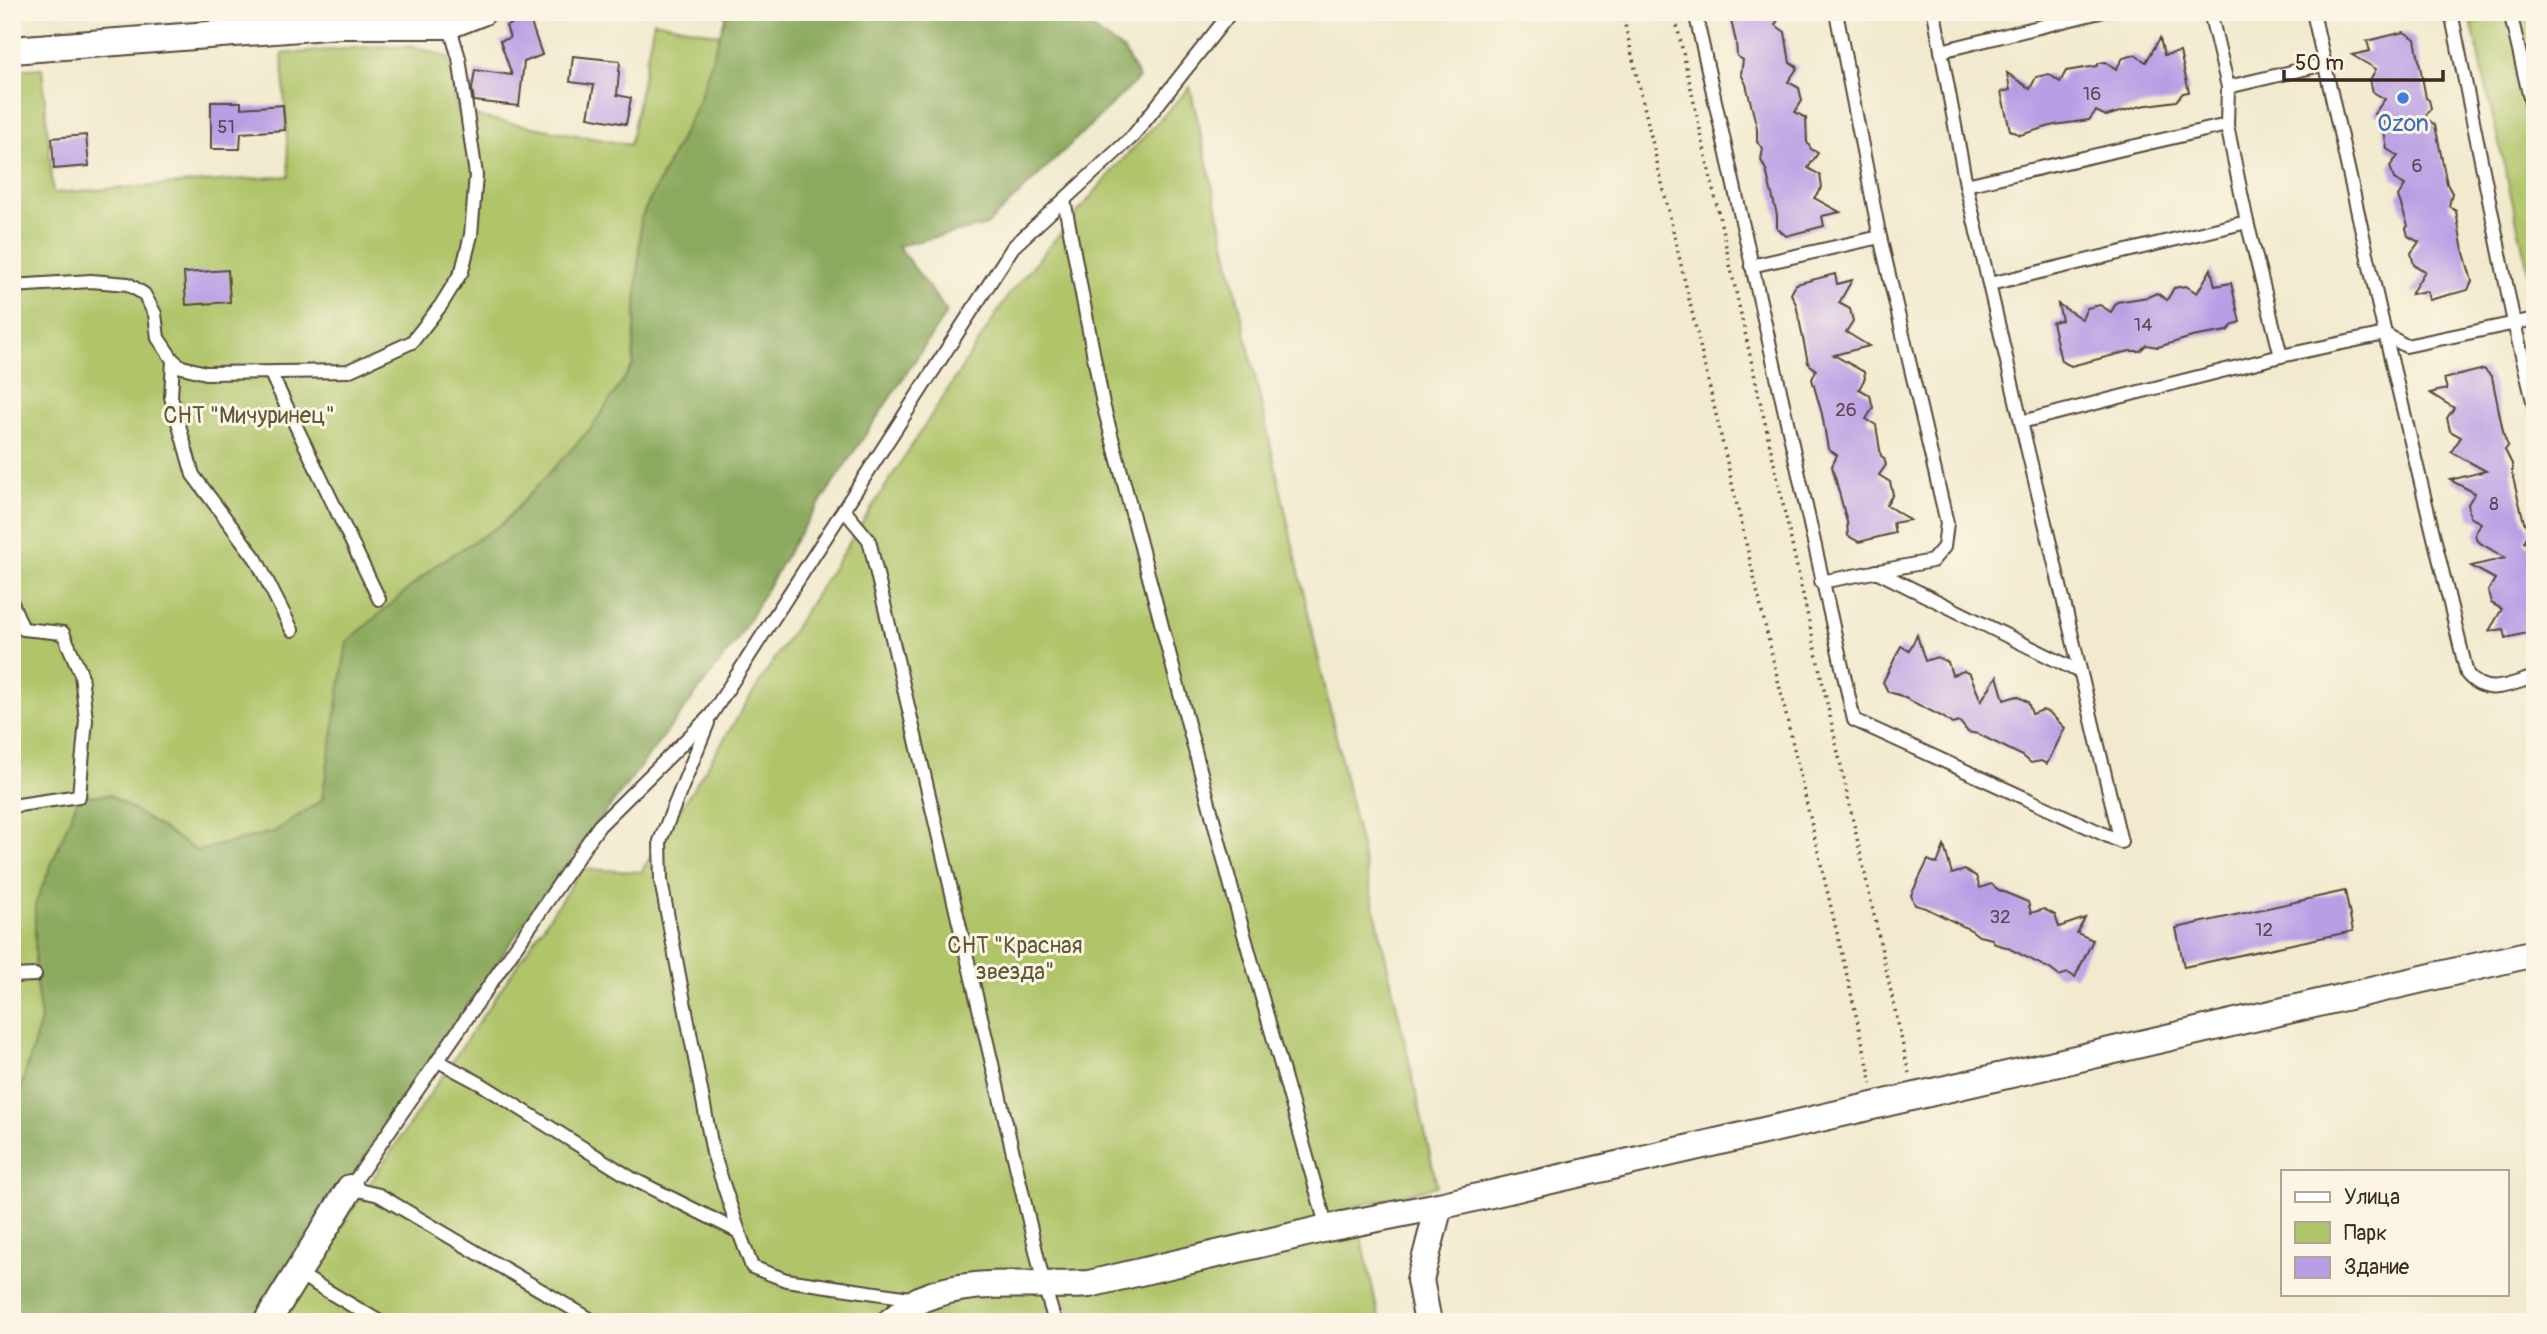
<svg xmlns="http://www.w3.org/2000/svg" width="2547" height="1334" font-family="Pangolin,sans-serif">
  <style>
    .green { fill: #b0c56a; stroke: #767844; stroke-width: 2 }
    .forest { fill: #8caa5e; stroke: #646a3e; stroke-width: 2 }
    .building { fill: #ba9ee5 }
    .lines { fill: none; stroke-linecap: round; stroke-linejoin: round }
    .service-casing { stroke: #564738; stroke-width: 16 }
    .minor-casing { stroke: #564738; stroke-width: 30 }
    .path { stroke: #564738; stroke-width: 3.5; stroke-dasharray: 2 5; stroke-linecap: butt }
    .service { stroke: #fff; stroke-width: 12 }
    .minor { stroke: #fff; stroke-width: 26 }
    .shop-dot { fill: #3f7fe0; stroke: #fcf5e5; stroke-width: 2.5 }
    .labels { text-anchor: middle; stroke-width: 6; stroke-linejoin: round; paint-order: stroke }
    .number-label { font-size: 19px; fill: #5b4750 }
    .shop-label { font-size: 23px; fill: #366cbe; stroke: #fcf5e5 }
    .park-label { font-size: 23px; fill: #5e5835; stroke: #fcf5e5 }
  </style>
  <rect width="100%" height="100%" fill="#fcf5e5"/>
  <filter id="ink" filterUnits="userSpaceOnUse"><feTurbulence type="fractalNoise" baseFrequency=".0143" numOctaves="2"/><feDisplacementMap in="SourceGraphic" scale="14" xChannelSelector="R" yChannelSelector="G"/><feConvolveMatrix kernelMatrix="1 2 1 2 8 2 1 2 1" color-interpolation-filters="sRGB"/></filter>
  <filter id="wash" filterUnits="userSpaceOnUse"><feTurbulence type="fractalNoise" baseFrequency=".00686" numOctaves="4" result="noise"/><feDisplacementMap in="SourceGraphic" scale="28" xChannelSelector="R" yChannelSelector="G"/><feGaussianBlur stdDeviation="1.57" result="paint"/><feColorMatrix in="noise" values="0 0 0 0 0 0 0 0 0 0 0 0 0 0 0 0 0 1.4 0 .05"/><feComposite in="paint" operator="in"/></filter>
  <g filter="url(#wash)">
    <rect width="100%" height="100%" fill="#f1eace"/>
    <g class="green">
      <path d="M2469,12h57l9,34v255z"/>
      <path d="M654,21l66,14 -22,68 -57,115 -8,147 -40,62 -91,97 -66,41 -108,209 -6,26 -48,32 -77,19 -87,-56 -75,180 6,45 -20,68 -9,9v-1027l30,-2 11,125 236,-17 -7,-122 99,-8 34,1 33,10 10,56 172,32z"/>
      <path d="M1190,87l247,1099 -82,21 25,115h-1098l83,-132 217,-321 59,3 125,-200 244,-379 105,-125z"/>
    </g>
    <path class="forest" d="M727,12h348l2,6 47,33 15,27 -152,147 -89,21 49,66 -153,230 -57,98 -148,194 -66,91 -123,179 -144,218h-244v-225l9,-9 20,-68 -6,-45v-70l44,-109 31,-1 87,56 77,-19 48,-32 25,-158 89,-77 66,-41 91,-98 40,-61 8,-147 57,-115z"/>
    <g id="blocks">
      <g class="building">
        <path d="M1729,12h54l-8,13 10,7 5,31 8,4 -10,15 11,6 3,13 -7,11 11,6 1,24 4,7 7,4 -10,15 12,7 2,12 -8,11 26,14 -18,4 2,10 -38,10 -9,-8v-13l-11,-45 -5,-10 2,-12 -6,-6v-14l-11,-44 -5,-10 2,-14 -6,-4 -1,-14z"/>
        <path d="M529,17l13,38 -18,7 -5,44 -45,-5 -2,-12 3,-19 37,5 -12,-34 10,-3 -4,-12z"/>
        <path d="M2404,32l11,7 11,59 3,2 2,8 -6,9 10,8 12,59 5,9 -3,13 7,5 6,35 10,35 -4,9 -39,10 -2,-9 -16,3 14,-23 -11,-6 -3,-12 8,-11 -11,-6 -2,-8 2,-2 -10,-30 7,-11 -11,-6 -4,-13 8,-10 -11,-7 -5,-31 -8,-4 11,-15 -12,-7 -3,-12 6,-11 -24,-14 18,-4 -3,-10z"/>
        <path d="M2160,38l4,17 16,-3 9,40 -6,1 -7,8 -35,5 -35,10 -10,-5 -7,9 -35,5 -34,10 -10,-5 -9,-38 9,-2 -3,-17 23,16 6,-12 13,-3 11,8 6,-11 31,-5 2,-3 7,-1 10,7 7,-11 12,-3 11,7z"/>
        <path d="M573,56l47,5 -3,34 14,3 -5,26 -38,-7 6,-32 -24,-3z"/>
        <path d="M211,102h30v6l42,-3 2,25 -44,3 -1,16h-29z"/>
        <path d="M86,135l3,31 -35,3 -2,-31z"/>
        <path d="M2211,269l4,17 16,-3 9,39 -6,2 -7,7 -35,6 -34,10 -12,-2 -6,6h-10l-59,15 -10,-5 -9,-39 10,-2 -4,-16 24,15 5,-11 13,-3 11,7 6,-10 31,-5 9,-4 10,7 7,-12 12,-2 11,7z"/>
        <path d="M228,270l2,32 -44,3 -2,-32z"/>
        <path d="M1835,274l2,10 15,-4 -13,23 11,6 3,12 -7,11 23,14 -35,9 30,17 1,6 -6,11 11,6 3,13 -7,11 10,6 5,31 3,2 2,7 -7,10 11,7 3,12 -7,11 24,15 -17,3 2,10 -36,9 -11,-6 -1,-14 -15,-56 5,-11 -9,-6 -6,-35 -10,-35 4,-9 -8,-7 -12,-59 -5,-10 5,-10z"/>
        <path d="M2484,369l8,8 12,59 4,10 -3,4 7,14v10l12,48 3,3 2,7 -5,10 9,7 2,8 -3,5 3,10v59l-29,7 -2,-9 -15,2 13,-22 -11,-6 -3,-12 7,-12 -24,-13 34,-8 -28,-17 -2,-7 6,-11 -11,-6 -2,-13 7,-11 -25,-13 36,-9 -35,-19 10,-15 -11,-6 -3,-13 7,-10 -24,-15 17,-4 -3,-10z"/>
        <path d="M1917,635l8,26 12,-4 11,5 4,13 12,-4 6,3 11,27 16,-25 7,24 13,-4 11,6 4,12 11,-4 7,3 15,15 -18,36 -6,-3 -10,2 -8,-7 -45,-22 -10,-2 -8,-10 -8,2 -9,-7 -44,-22 -11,-3 -5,-10 18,-36 8,5z"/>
        <path d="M1944,846l8,28 13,-4 11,6 4,12 11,-4 8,6 29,12 3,11 13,-4 11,6 4,12 26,-9 -8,15 16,7 -18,37 -7,-4 -9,3 -9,-7 -44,-22 -11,-3 -3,-5 -13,-3 -8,-6 -45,-22 -11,-3 -4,-10 17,-35 9,4z"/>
        <path d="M2345,891l8,40 -169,36 -8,-39z"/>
      </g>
    </g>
  </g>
  <g filter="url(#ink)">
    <use href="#blocks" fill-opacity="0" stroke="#564738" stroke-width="2"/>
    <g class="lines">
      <g class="service-casing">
        <g id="service">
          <path d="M1695,12l159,708 267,122 -100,-420"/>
          <path d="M1934,12l32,173 55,237 260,-66 104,-22 21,12 129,-27"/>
          <path d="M2210,12l18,75 -1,38 20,97 34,134"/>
          <path d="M2313,12l72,322 82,340c20,24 42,10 68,3"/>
          <path d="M2451,12l63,311 21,86"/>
          <path d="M2510,12l25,108"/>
          <path d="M1941,51l159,-39"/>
          <path d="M2228,87l97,-23"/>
          <path d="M1966,185l261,-60"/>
          <path d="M1064,200l39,204 137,516 87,308"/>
          <path d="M1751,266l129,-29"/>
          <path d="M1990,284l257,-62"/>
          <path d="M12,286l79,-5 37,3 16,10 11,20 3,24 15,22 9,7 24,6 142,-2 64,-29 29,-37 21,-34 9,-36 5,-60 -17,-117 -10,-33"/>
          <path d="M173,360l-2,37 22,78 63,84 36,71"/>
          <path d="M271,374l108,225"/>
          <path d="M844,510l25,30 175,745 11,37"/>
          <path d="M1876,571l204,101"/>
          <path d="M1821,582l111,-21 12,-14 3,-24 -69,-295 -42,-216"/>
          <path d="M12,603l11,26 40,4 18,41 5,46 -7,76 -67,10"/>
          <path d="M708,723l-48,118 1,40 52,272 26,79"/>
          <path d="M12,976l23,-1"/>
          <path d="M438,1061l43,23 150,94 108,54 13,35 34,13 131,19"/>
          <path d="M297,1273l83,49"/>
          <path d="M595,1322l-216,-127 -29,-7 249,-362 112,-111 302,-468 120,-111 98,-124"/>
        </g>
      </g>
      <g class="minor-casing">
        <g id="minor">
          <path d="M12,50l327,-25h110l33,-13"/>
          <path d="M267,1322l83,-134"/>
          <path d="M890,1322c10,-7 21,-18 31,-23 54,-23 112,-11 168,-15l238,-56 112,-22 1096,-253"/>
          <path d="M1428,1322l-8,-42 19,-74"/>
        </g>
      </g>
      <g class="path">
        <path d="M1622,12l250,1071"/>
        <path d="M1674,12l235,1061"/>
      </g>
      <use href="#service" class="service"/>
      <use href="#minor" class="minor"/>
    </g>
  </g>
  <circle class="shop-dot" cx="2403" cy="98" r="7"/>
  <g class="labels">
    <g class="number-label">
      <text x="2092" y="100">16</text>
      <text x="226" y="133">51</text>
      <text x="2417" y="172">6</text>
      <text x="2143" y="331">14</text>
      <text x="1846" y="416">26</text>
      <text x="2494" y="510">8</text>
      <text x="2000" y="923">32</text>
      <text x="2264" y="936">12</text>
    </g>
    <g class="shop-label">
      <text x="2403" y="131">Ozon</text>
    </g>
    <g class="park-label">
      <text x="249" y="423">СНТ "Мичуринец"</text>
      <text x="1015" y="953">СНТ "Красная<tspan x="1015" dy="26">звезда"</tspan></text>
    </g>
  </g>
  <rect width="2547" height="1334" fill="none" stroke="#fcf5e5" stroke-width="42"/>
  <rect x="2281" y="1170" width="228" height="126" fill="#fcf5e5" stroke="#afa495" stroke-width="2"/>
  <rect x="2295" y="1192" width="35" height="10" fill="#ffffff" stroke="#afa495" stroke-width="2"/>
  <text x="2344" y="1204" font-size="21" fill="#3b2a1e">Улица</text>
  <rect x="2295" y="1222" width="35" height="21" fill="#b0c56a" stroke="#afa495" stroke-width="2"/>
  <text x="2344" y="1240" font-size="21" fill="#3b2a1e">Парк</text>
  <rect x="2295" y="1257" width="35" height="21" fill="#ba9ee5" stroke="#afa495" stroke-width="2"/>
  <text x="2344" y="1274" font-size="21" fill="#3b2a1e">Здание</text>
  <path d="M2284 70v10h159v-10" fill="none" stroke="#3b2a1e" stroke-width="3.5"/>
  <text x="2295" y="70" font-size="21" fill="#3b2a1e" stroke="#fcf5e5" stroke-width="5" paint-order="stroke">50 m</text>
</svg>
